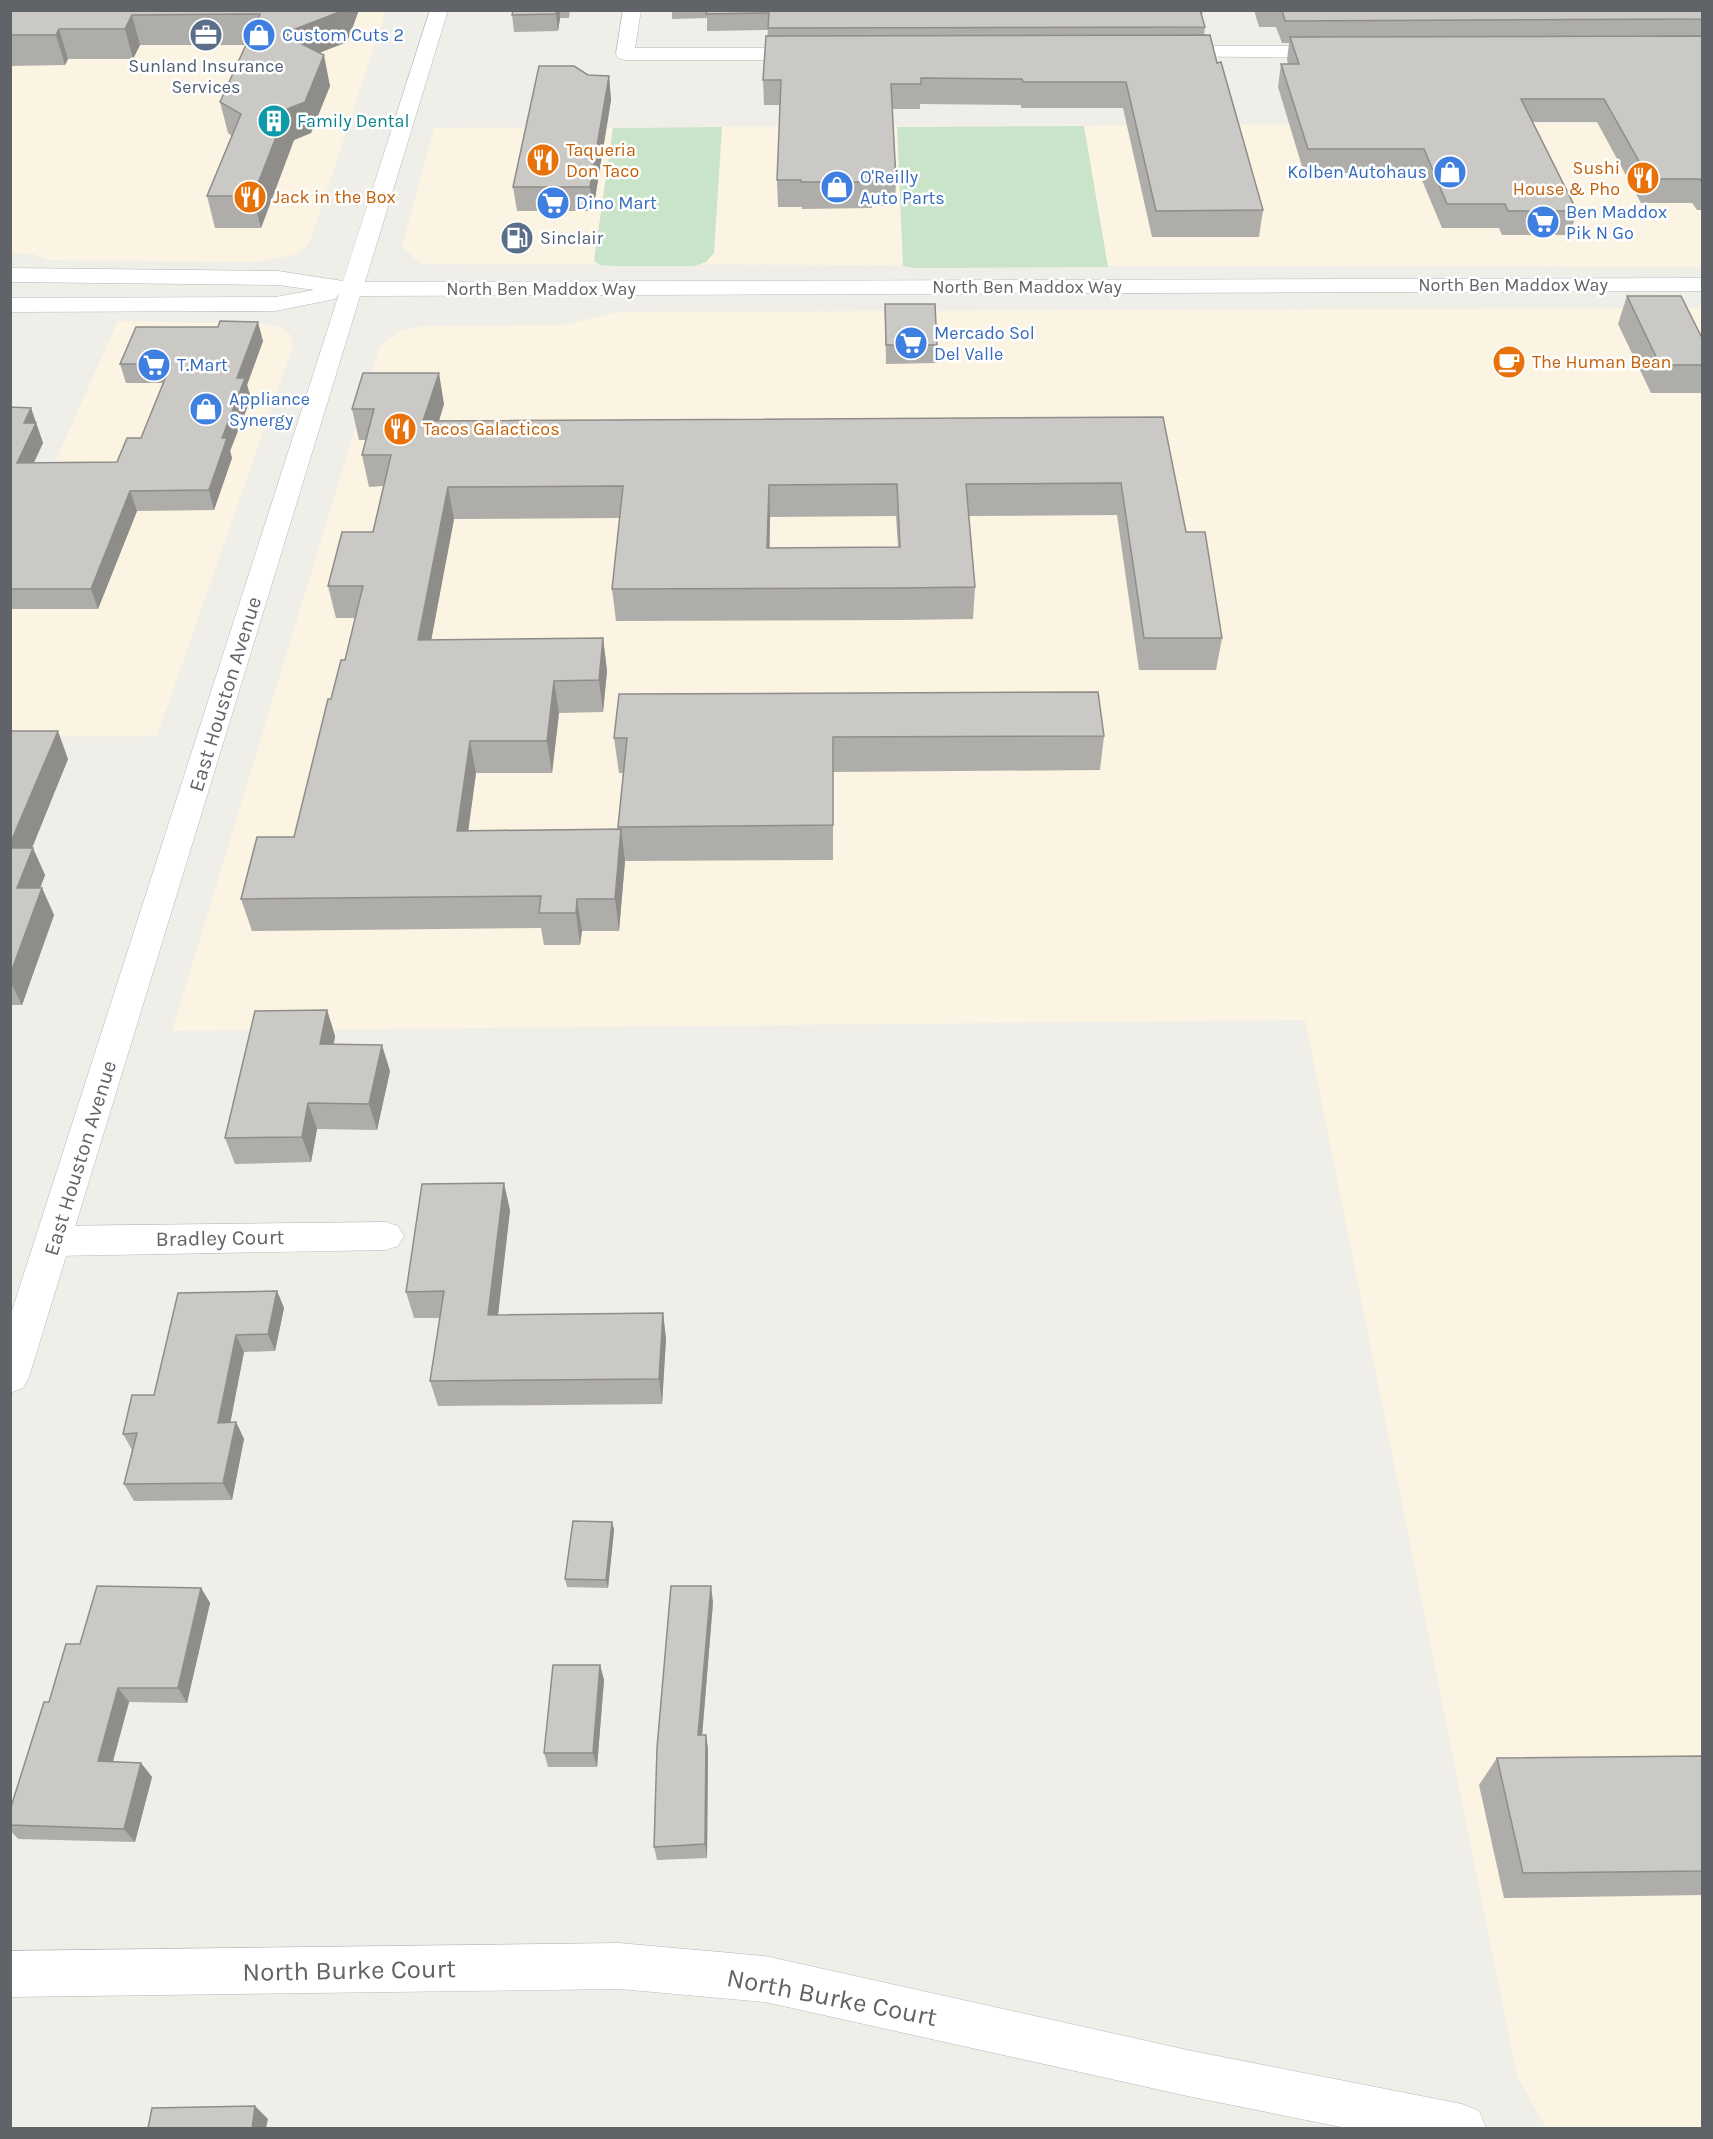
<svg xmlns="http://www.w3.org/2000/svg" width="1713" height="2139" font-family="Karla,sans-serif">
  <style>
    .commercial { fill: #fbf4e2 }
    .green { fill: #c9e4c8 }
    .lines { fill: none; stroke-linecap: round; stroke-linejoin: round }
    .minor-casing { stroke: #b5b8bb; stroke-width: 1 }
    .secondary-casing { stroke: #b4b7bb; stroke-width: 1 }
    .minor { fill: #fff; fill-rule: evenodd }
    .secondary { fill: #fff; fill-rule: evenodd }
    .wall { fill: #afada9; fill-rule: evenodd }
    .shaded-wall { fill: #8e8d8a }
    .building { fill: #cbc9c5; stroke: #8e8d8a; stroke-width: 1.5; fill-rule: evenodd }
    .labels { text-anchor: middle; stroke-width: 5; stroke-linejoin: round; paint-order: stroke }
    .far-shop-label { font-size: 18px; fill: #366cbe; stroke: #fff; text-anchor: start }
    .far-service-label { font-size: 18px; fill: #4e5e75; stroke: #fff }
    .far-culture-label { font-size: 18px; fill: #0d838f; stroke: #fff; text-anchor: start }
    .far-food-label { font-size: 18px; fill: #c56008; stroke: #fff; text-anchor: start }
    .far-street-label { font-size: 18px; fill: #606367; stroke: #fff }
    .street-label { font-size: 21px; fill: #606367; stroke: #fff }
    .near-street-label { font-size: 26px; fill: #606367; stroke: #fff }
  </style>
  <rect width="100%" height="100%" fill="#f0eee8"/>
  <g class="commercial">
    <path d="M11,11h375l-75,227 -5,9 -12,8 -37,7 -209,-2 -14,-6 -23,-1z"/>
    <path d="M1702,123v144l-1281,-3 -19,-17 32,-119z"/>
    <path d="M1702,308v1820h-156l-29,-52 -212,-1056 -1133,11 208,-685 19,-15 25,-5 140,-1 53,-13z"/>
    <path d="M118,321l145,3 17,3 10,7 3,12 -136,390 -146,1v-176z"/>
  </g>
  <g class="green">
    <path d="M1084,126l24,141 -193,1 -12,-2 -6,-139z"/>
    <path d="M722,127l-8,126 -8,9 -11,4h-82l-13,-1 -6,-4 19,-133z"/>
  </g>
  <g class="lines">
    <g class="minor-casing">
      <g id="minor">
        <path d="M623,10h18l-6,38h174l7,2 2,4 -2,4 -7,2h-184l-7,-2 -2,-4z"/>
        <path d="M1170,46h164l7,2 2,4 -2,4 -7,2 -171,-2 -2,-4 2,-4z"/>
        <path d="M386,1222l12,4 6,10 -6,10 -12,4 -332,6 -13,-5 -5,-10 5,-10 13,-5z"/>
        <path d="M619,1943l146,13 427,95 270,53 17,7 7,17h-140l-154,-31 -427,-95 -146,-13 -609,8v-46z"/>
      </g>
    </g>
    <g class="secondary-casing">
      <path id="secondary" d="M430,10h18l-83,272 1337,-4v13l-1342,5 -331,1081 -6,11 -13,5v-76l329,-1023 -4,5 -60,12 -265,1v-14l265,-1 39,-7 -36,-5 -268,-3v-14l268,3 65,10z"/>
    </g>
    <use href="#minor" class="minor"/>
    <use href="#secondary" class="secondary"/>
  </g>
  <g class="wall">
    <path d="M10,10h349l-12,32 -28,11 11,33 -19,47 -17,7 -33,88h-46l-8,-32 25,-60 -4,-3 -8,-31 26,-57h-106l-7,14h-65l-3,6 -55,1z"/>
    <path d="M513,10h57l-1,8h-9l-2,13 -44,1 -2,-17z"/>
    <path d="M672,10h531l-1,6 3,11 -1,8 13,28 46,147 -4,27h-107l-29,-129h-102v-3l-101,-1v5h-28l4,71 -1,26h-23v2l-70,1v-2h-24l-1,-27 3,-75h-16l-1,-25 5,-50 -61,1v-13l-35,1z"/>
    <path d="M1254,10h448v200h-5l-5,-7h-51l-44,-81h-65l45,89 -7,24h-68l-3,-7h-57l-23,-55h-115l-26,-86 3,-23h7l-1,-4 2,-17h-7l-6,-16h-17z"/>
    <path d="M609,76l2,24 -18,111h-76l-4,-24z"/>
    <path d="M1627,296l75,42v55h-51l-33,-69z"/>
    <path d="M885,304l52,41v18l-51,1z"/>
    <path d="M263,341l-16,44 4,13 -21,53 2,7 -18,52 -77,1 -39,98h-88v-202l21,1 12,35 -9,20 83,-1 24,-24 22,-55h-37l-6,-19z"/>
    <path d="M444,404l-5,17 724,-4 23,115 36,106 -6,32h-77l-22,-155 -148,1 6,71 -2,32 -72,1 -285,1 -4,-32 8,-71 -166,1 -23,121 172,-2 4,33 -4,41 -44,1 -7,60h-76l-8,57 150,-1 5,-56h-4l-5,-35 490,-2 -4,34 -267,2v88l-208,1 -6,70h-37l-2,14h-36l-3,-17 -289,3 -11,-32 53,-62 37,-138 14,-39 10,-42h-19l-8,-32 45,-54 10,-46 -14,1 -7,-32 4,-15h-7l-7,-31zM896,516l2,31 -129,1 1,-31z"/>
    <path d="M10,731l58,28 -36,89 13,27 -5,13h2l12,27 -32,90h-12z"/>
    <path d="M327,1010l8,26 -1,8 56,27 -13,59 -60,-1 -6,33 -76,2 -10,-26z"/>
    <path d="M510,1210l-12,105 165,-2 3,26 -4,65 -224,2 -8,-25 10,-63h-26l-8,-26z"/>
    <path d="M277,1291l7,17 -9,43 -31,1 -14,71 6,-1 8,17 -12,61 -98,1 -10,-17 8,-34 -9,-16 31,-39z"/>
    <path d="M612,1522l2,8 -6,58 -41,-1 -2,-8z"/>
    <path d="M201,1588l9,15 -23,100 -58,-1 -16,60 28,1 11,14 -17,65 -117,-3 -8,-9v-20l39,-108 31,-58z"/>
    <path d="M713,1602l-11,133h4l2,14 -1,109 -50,2 -3,-13z"/>
    <path d="M600,1665l4,15 -7,87h-49l-4,-14z"/>
    <path d="M1702,1756v139l-198,3 -25,-113 18,-27z"/>
  </g>
  <g class="shaded-wall">
    <path d="M342,10h17l-12,32 -59,23 -6,-31z"/>
    <path d="M557,10h3v8l-2,13 -2,-17z"/>
    <path d="M132,15l8,30 -7,14 -8,-30z"/>
    <path d="M59,29l9,30 -3,6 -9,-30z"/>
    <path d="M324,55l6,31 -19,47 -17,7 -33,88 -8,-32 34,-87z"/>
    <path d="M609,76l2,24 -18,111 -3,-24z"/>
    <path d="M258,322l5,19 -16,44 4,13 -21,53 2,7 -18,52 -5,-20 28,-112z"/>
    <path d="M439,373l5,31 -15,49 -6,-32z"/>
    <path d="M31,408l12,35 -19,40 -7,-20 7,-40z"/>
    <path d="M769,485l1,32 -1,63 -2,-32z"/>
    <path d="M448,487l6,32 -29,154 -7,-33z"/>
    <path d="M130,491l7,20 -39,98 -7,-20z"/>
    <path d="M603,638l4,33 -4,41 -4,-32z"/>
    <path d="M554,681l5,32 -7,60 -5,-32z"/>
    <path d="M58,731l10,28 -47,116 -11,-23v-8z"/>
    <path d="M470,741l6,32 -12,90 -7,-32z"/>
    <path d="M621,829l4,32 -6,70 -4,-32z"/>
    <path d="M33,848l12,27 -15,40 -13,-27z"/>
    <path d="M42,888l12,27 -32,90 -12,-24v-6z"/>
    <path d="M577,899l5,32 -2,14 -4,-32z"/>
    <path d="M327,1010l8,26 -6,34 -9,-26z"/>
    <path d="M382,1045l8,26 -13,59 -8,-26z"/>
    <path d="M308,1103l9,26 -6,33 -9,-25z"/>
    <path d="M504,1183l6,27 -15,131 -7,-26z"/>
    <path d="M277,1291l7,17 -9,43 -7,-17z"/>
    <path d="M663,1313l3,26 -4,65 -3,-25z"/>
    <path d="M236,1335l8,17 -17,88 -9,-17z"/>
    <path d="M236,1422l8,17 -12,61 -9,-17z"/>
    <path d="M612,1522l2,8 -6,58 -2,-8z"/>
    <path d="M711,1586l2,16 -12,147 -3,-14z"/>
    <path d="M201,1588l9,15 -23,100 -9,-15z"/>
    <path d="M600,1665l4,15 -7,87 -4,-14z"/>
    <path d="M118,1688l11,14 -20,73 -11,-14z"/>
    <path d="M706,1735l2,14 -1,109 -2,-14z"/>
    <path d="M141,1763l11,14 -17,65 -11,-13z"/>
    <path d="M255,2106l13,13 -2,9h-14z"/>
  </g>
  <g class="building">
    <path d="M10,10h332v1l-60,23 42,21 -19,47 -18,7 -34,87h-46l34,-82 -21,-12 40,-88 -128,1 -7,14h-66l-3,6h-46z"/>
    <path d="M513,10h44l-1,4 -44,1z"/>
    <path d="M707,10h493l5,17 -437,1 1,-15 -63,1z"/>
    <path d="M1282,10h420v9l-417,2z"/>
    <path d="M1210,35l7,28 4,-1 42,148 -107,1 -30,-129h-103l-1,-3 -101,-1v6h-30l5,96h-24v2h-71v-2h-24l4,-100h-18l3,-44z"/>
    <path d="M1702,36v147l-2,-4h-51l-45,-80h-83l56,112h-69l-3,-7h-58l-23,-55h-116l-27,-85h18l-9,-27z"/>
    <path d="M539,66h35l14,9 21,1 -19,111h-77z"/>
    <path d="M1627,296h54l21,42v27h-42z"/>
    <path d="M885,304h50l2,41h-51z"/>
    <path d="M220,321l38,1 -21,56h8l-23,60h5l-18,52 -79,1 -39,98h-81v-182l21,1 -7,15h12l-19,40 100,-1 10,-24h14l30,-74h-51l16,-37h82z"/>
    <path d="M363,373h76l-16,48 740,-4 23,115h19l17,106h-78l-23,-155 -155,1 9,103 -74,1 -289,1 11,-103 -175,1 -30,153 185,-2 -4,42 -45,1 -7,60h-77l-13,90 164,-2 -6,70h-38l-1,14h-37l2,-17 -300,3 16,-62h37l34,-138h3l10,-39h4l18,-74h-35l14,-54h31l18,-77h-29l12,-46h-22zM897,484l3,63 -133,1 2,-63z"/>
    <path d="M1098,692l6,44 -271,1v88l-215,2 9,-89h-13l5,-44z"/>
    <path d="M10,731h48l-48,113z"/>
    <path d="M10,848h23l-16,40h25l-32,87z"/>
    <path d="M327,1010l-7,34 62,1 -13,59 -61,-1 -6,34 -77,1 30,-127z"/>
    <path d="M504,1183l-16,132 175,-2 -4,66 -229,2 14,-90 -38,1 16,-108z"/>
    <path d="M277,1291l-9,43 -32,1 -18,88 18,-1 -13,61 -99,1 13,-51 -14,1 9,-39h22l24,-102z"/>
    <path d="M573,1521l39,1 -6,58 -41,-1z"/>
    <path d="M97,1586l104,2 -23,100h-60l-20,73 43,2 -17,66 -114,-4v-15l34,-108h5l17,-58h14z"/>
    <path d="M671,1586h40l-13,149h8l-1,109 -51,3 3,-99z"/>
    <path d="M553,1665h47l-7,88h-49z"/>
    <path d="M1702,1756v115l-179,2 -26,-115z"/>
    <path d="M255,2106l-3,22h-104l4,-20z"/>
  </g>
  <defs>
    <g id="office-disc" transform="scale(1.725)"><circle r="9.5" fill="#5c6f8a" stroke="#fff"/><path d="M-6-3h4V-5.5h4V-3h4V5H-6ZM-1-4.5V-3h2v-1.5ZM-6 0V1H6V0Z" fill="#fff"/></g>
    <g id="shop-disc" transform="scale(1.725)"><circle r="9.5" fill="#3f7fe0" stroke="#fff"/><path d="M-5-2.5h2.3a2.7 3.5 0 0 1 5.4 0H5L5.5 6h-11ZM-1.5-2.5h3a1.5 2.3 0 0 0-3 0Z" fill="#fff"/></g>
    <g id="building-disc" transform="scale(1.725)"><circle r="9.5" fill="#0f9aa8" stroke="#fff"/><path d="M-4-6H4V6H1V3H-1V6H-4ZM-2.5-4.3h1.7v1.8h-1.7ZM.8-4.3h1.7v1.8H.8ZM-2.5-1h1.7V.8h-1.7ZM.8-1h1.7V.8H.8Z" fill="#fff"/></g>
    <g id="restaurant-disc" transform="scale(1.725)"><circle r="9.5" fill="#e8710a" stroke="#fff"/><path d="M-5-6h1v4h1v-4h1v4h1v-4h1v5L-1.5 .5V6h-2V.5L-5-1ZM5-6V6H3V1.5H1.5Q1.5-4 5-6Z" fill="#fff"/></g>
    <g id="supermarket-disc" transform="scale(1.725)"><circle r="9.5" fill="#3f7fe0" stroke="#fff"/><path d="M-6-5.5h2.5l.6 2H6L4.5 2H-2.5L-4.4-4H-6ZM-1.5 3.2a1.3 1.3 0 1 0 .1 0ZM3 3.2a1.3 1.3 0 1 0 .1 0Z" fill="#fff"/></g>
    <g id="fuel-disc" transform="scale(1.725)"><circle r="9.5" fill="#5c6f8a" stroke="#fff"/><path d="M-5.5-6h7V0h2V4h1.3V-2.5L3-4.5l.8-.8L6-3V5H2.5V1h-1V6h-7ZM-4.2-4.7v3.2H.2V-4.7Z" fill="#fff"/></g>
    <g id="cafe-disc" transform="scale(1.725)"><circle r="9.5" fill="#e8710a" stroke="#fff"/><path d="M-5.5-4.5H6V0H3Q3 3.5 0 3.5H-2.5Q-5.5 3.5-5.5 0ZM3-3.2v2h1.7v-2ZM-6 4.5H4V6H-6Z" fill="#fff"/></g>
  </defs>
  <g fill-rule="evenodd">
    <use href="#office-disc" x="206" y="35"/>
    <use href="#shop-disc" x="259" y="35"/>
    <use href="#building-disc" x="274" y="121"/>
    <use href="#restaurant-disc" x="543" y="160"/>
    <use href="#shop-disc" x="1450" y="172"/>
    <use href="#restaurant-disc" x="1643" y="178"/>
    <use href="#shop-disc" x="837" y="187"/>
    <use href="#restaurant-disc" x="250" y="197"/>
    <use href="#supermarket-disc" x="553" y="203"/>
    <use href="#supermarket-disc" x="1543" y="222"/>
    <use href="#fuel-disc" x="517" y="238"/>
    <use href="#supermarket-disc" x="911" y="343"/>
    <use href="#cafe-disc" x="1509" y="362"/>
    <use href="#supermarket-disc" x="154" y="365"/>
    <use href="#shop-disc" x="206" y="409"/>
    <use href="#restaurant-disc" x="400" y="429"/>
  </g>
  <g class="labels">
    <g class="far-shop-label">
      <text x="282" y="41">Custom Cuts 2</text>
      <text x="1427" y="178" text-anchor="end">Kolben Autohaus</text>
      <text x="860" y="183">O'Reilly<tspan x="860" dy="21">Auto Parts</tspan></text>
      <text x="576" y="209">Dino Mart</text>
      <text x="1566" y="218">Ben Maddox<tspan x="1566" dy="21">Pik N Go</tspan></text>
      <text x="934" y="339">Mercado Sol<tspan x="934" dy="21">Del Valle</tspan></text>
      <text x="177" y="371">T.Mart</text>
      <text x="229" y="405">Appliance<tspan x="229" dy="21">Synergy</tspan></text>
    </g>
    <g class="far-service-label">
      <text x="206" y="72">Sunland Insurance<tspan x="206" dy="21">Services</tspan></text>
      <text x="540" y="244" text-anchor="start">Sinclair</text>
    </g>
    <g class="far-culture-label">
      <text x="297" y="127">Family Dental</text>
    </g>
    <g class="far-food-label">
      <text x="566" y="156">Taqueria<tspan x="566" dy="21">Don Taco</tspan></text>
      <text x="1620" y="174" text-anchor="end">Sushi<tspan x="1620" dy="21">House &amp; Pho</tspan></text>
      <text x="273" y="203">Jack in the Box</text>
      <text x="1532" y="368">The Human Bean</text>
      <text x="423" y="435">Tacos Galacticos</text>
    </g>
    <g class="far-street-label">
      <text x="1513" y="291">North Ben Maddox Way</text>
      <text x="1027" y="293">North Ben Maddox Way</text>
      <text x="541" y="295">North Ben Maddox Way</text>
    </g>
    <g class="street-label">
      <text transform="translate(225 694) rotate(-73)" y="7">East Houston Avenue</text>
      <text transform="translate(80 1158) rotate(-73)" y="7">East Houston Avenue</text>
      <text transform="translate(220 1238) rotate(-1)" y="7">Bradley Court</text>
    </g>
    <g class="near-street-label">
      <text transform="translate(349 1970) rotate(-1)" y="9">North Burke Court</text>
      <text transform="translate(832 1997) rotate(11)" y="9">North Burke Court</text>
    </g>
  </g>
  <rect width="1713" height="2139" fill="none" stroke="#606367" stroke-width="24"/>
</svg>
